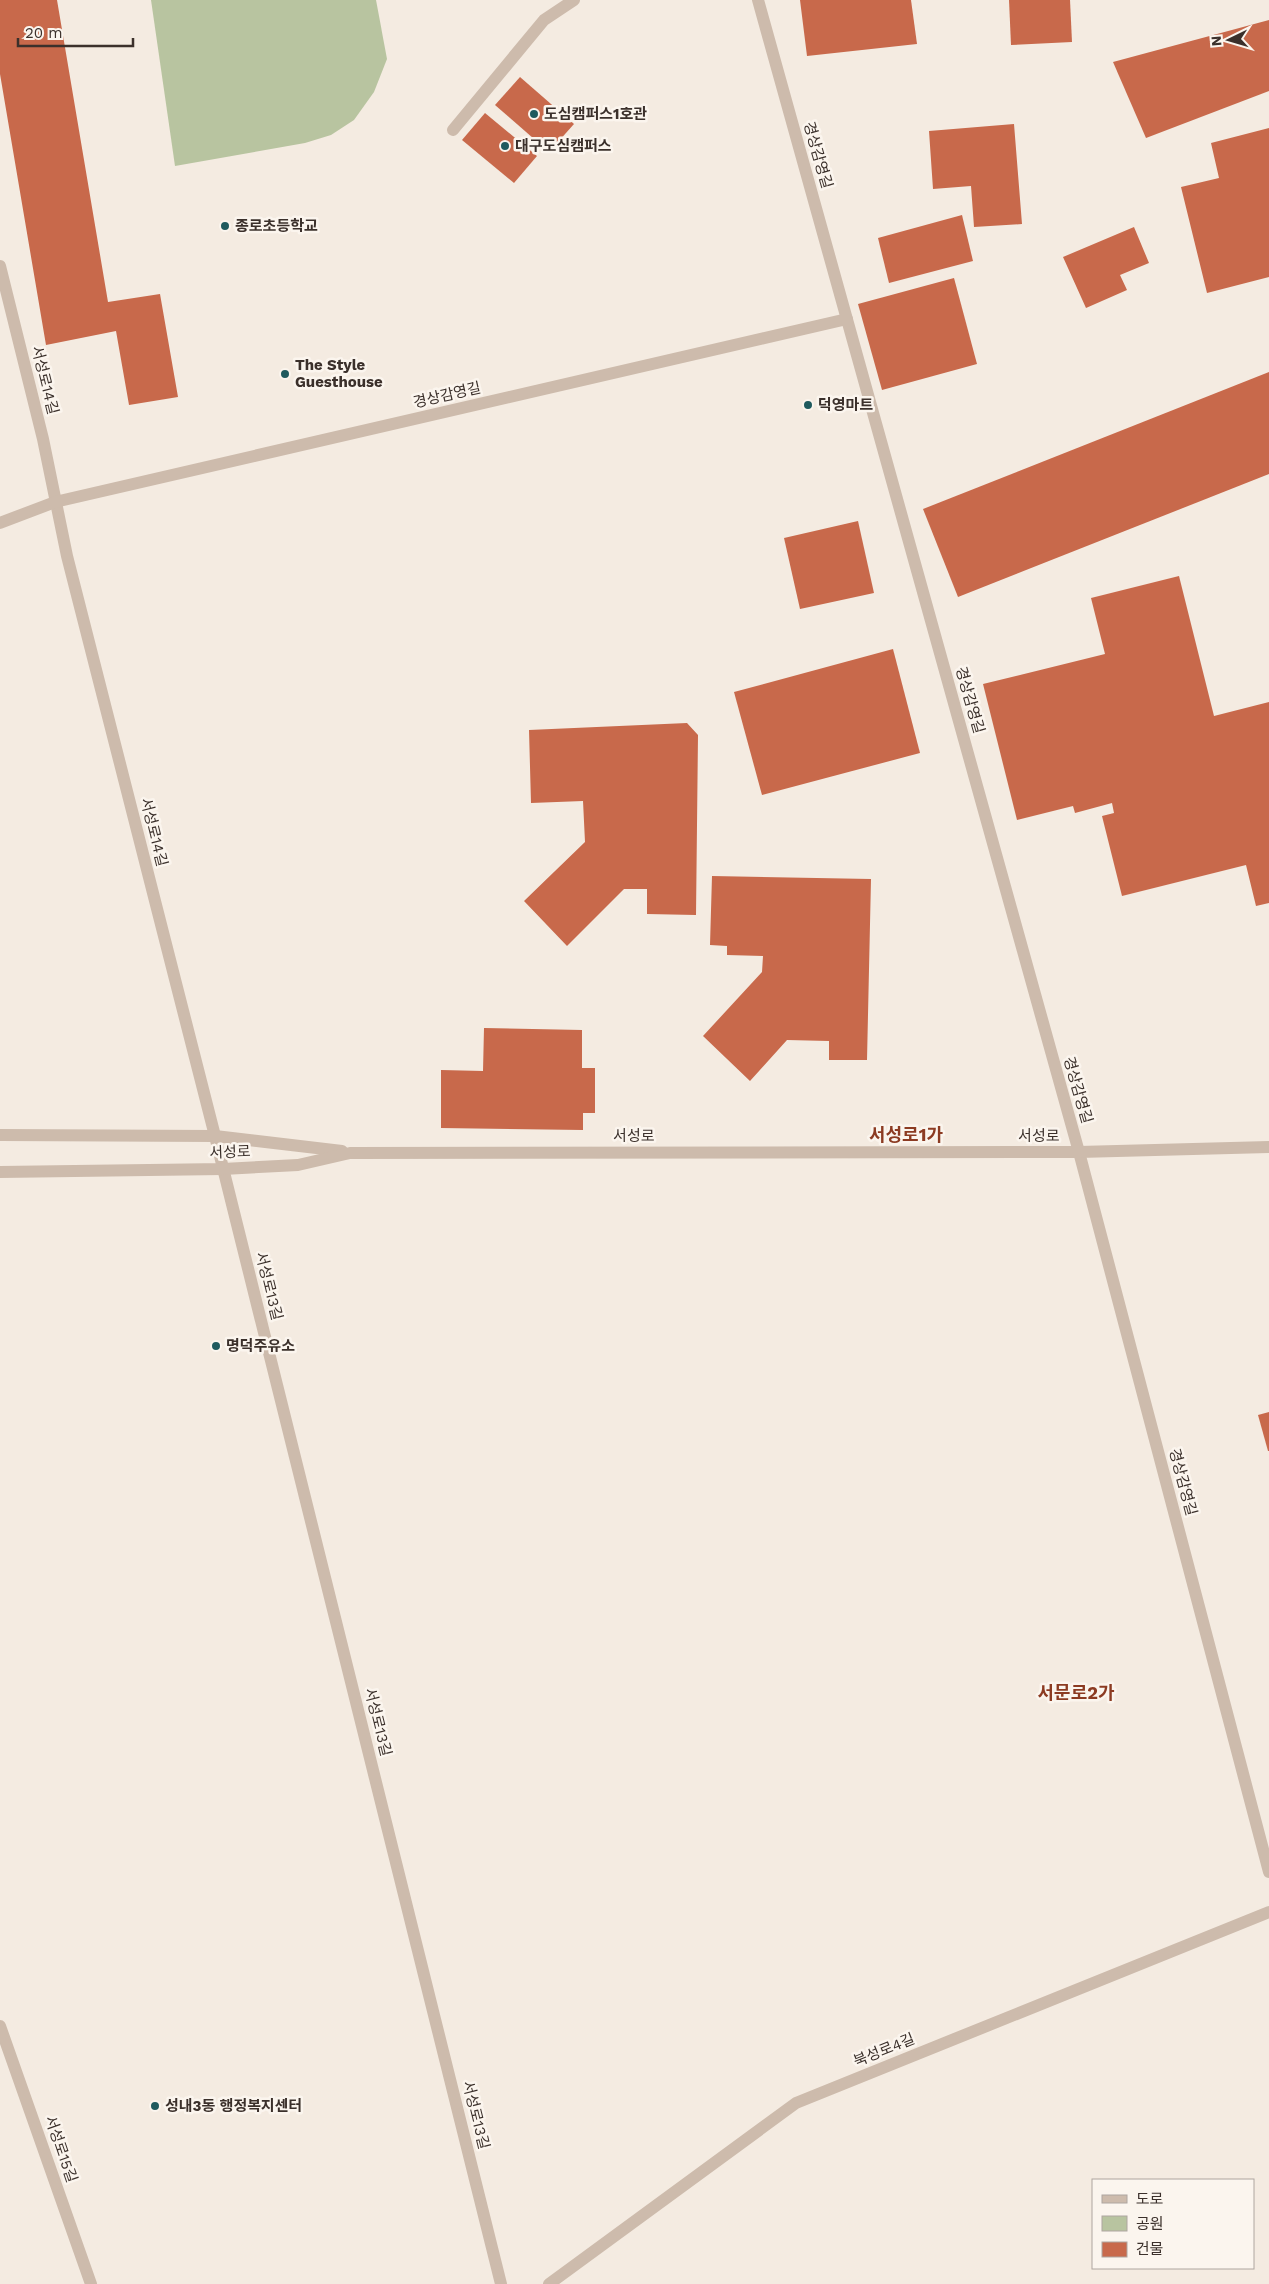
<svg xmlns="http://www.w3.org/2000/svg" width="1269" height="2284" font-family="'Work Sans','Noto Sans KR',sans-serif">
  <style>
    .green { fill: #b8c4a0 }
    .building { fill: #c8694b }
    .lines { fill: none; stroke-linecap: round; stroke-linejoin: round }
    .service { stroke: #cdbbac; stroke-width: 12 }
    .minor { stroke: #cdbbac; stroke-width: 12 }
    .tertiary { stroke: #cdbbac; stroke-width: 12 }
    .poi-dot { fill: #1f5a5e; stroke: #fbf5ee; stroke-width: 2 }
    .labels { text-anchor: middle; stroke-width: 5; stroke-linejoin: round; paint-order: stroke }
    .poi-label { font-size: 15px; font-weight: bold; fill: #3b302b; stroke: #fbf5ee; text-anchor: start }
    .street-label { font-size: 15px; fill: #3b302b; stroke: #fbf5ee }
    .quarter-label { font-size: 18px; font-weight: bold; fill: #8c3b22; stroke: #fbf5ee }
  </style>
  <rect width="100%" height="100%" fill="#f4ebe1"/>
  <path class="green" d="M151,0h225l11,59 -13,33 -20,28 -23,15 -26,8 -130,23z"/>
  <g class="building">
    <path d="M0,0h57l51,302 52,-8 18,103 -49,8 -13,-74 -70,14 -46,-271z"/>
    <path d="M800,0h111l6,44 -110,12z"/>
    <path d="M1009,0h61l2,42 -61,3z"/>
    <path d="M1269,20v71l-123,47 -33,-76z"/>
    <path d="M520,77l54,47 -25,28 -54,-47z"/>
    <path d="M485,113l52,43 -23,27 -52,-43z"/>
    <path d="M1014,124l8,100 -48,3 -3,-41 -38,3 -4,-58z"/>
    <path d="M1269,128v149l-62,16 -26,-106 38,-9 -8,-35z"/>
    <path d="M962,215l11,46 -84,22 -11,-45z"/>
    <path d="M1134,227l15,36 -29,12 7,15 -41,18 -23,-51z"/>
    <path d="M954,278l23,86 -95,26 -24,-86z"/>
    <path d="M1269,372v102l-311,123 -35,-88z"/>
    <path d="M858,521l16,72 -74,16 -16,-71z"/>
    <path d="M1179,576l35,140 55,-14v201l-13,3 -10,-41 -124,31 -20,-80 12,-3 -2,-10 -37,10 -2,-7 -56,14 -34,-136 122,-30 -14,-56z"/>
    <path d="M893,649l27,104 -158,42 -28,-103z"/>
    <path d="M687,723l11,12 -2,180 -49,-1v-25h-23l-57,57 -43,-45 61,-59 -2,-41 -52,2 -2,-73z"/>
    <path d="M712,876l159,3 -4,181h-38v-19l-42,-1 -37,41 -47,-45 59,-64 1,-16 -36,-1v-9l-17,-1z"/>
    <path d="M484,1028l98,2v38h13v45h-12v17l-142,-2v-58l42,1z"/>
    <path d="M1269,1412v39h-1l-10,-36z"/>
  </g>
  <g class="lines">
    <path class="service" d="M453,130l91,-110 30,-20"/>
    <g class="minor">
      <path d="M0,266l43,173 24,117 148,580 286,1148"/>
      <path d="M0,523l55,-21 792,-183"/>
      <path d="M0,2026l91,258"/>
      <path d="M549,2284l247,-181 473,-191"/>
    </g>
    <g class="tertiary">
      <path d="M758,0l321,1152 190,720"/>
      <path d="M0,1135l215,1 127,15"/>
      <path d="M0,1172l223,-3 75,-4 52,-12 729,-1 190,-5"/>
    </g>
  </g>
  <g class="poi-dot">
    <circle cx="534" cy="114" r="5"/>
    <circle cx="505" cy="146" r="5"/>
    <circle cx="225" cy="226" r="5"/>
    <circle cx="285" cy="374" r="5"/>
    <circle cx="808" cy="405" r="5"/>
    <circle cx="216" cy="1346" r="5"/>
    <circle cx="155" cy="2106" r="5"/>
  </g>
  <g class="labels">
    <g class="poi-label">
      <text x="544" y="119">도심캠퍼스1호관</text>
      <text x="515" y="151">대구도심캠퍼스</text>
      <text x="235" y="231">종로초등학교</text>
      <text x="295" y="370">The Style<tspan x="295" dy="17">Guesthouse</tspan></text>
      <text x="818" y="410">덕영마트</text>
      <text x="226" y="1351">명덕주유소</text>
      <text x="165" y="2111">성내3동 행정복지센터</text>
    </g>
    <g class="street-label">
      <text transform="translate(818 155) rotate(74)" y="5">경상감영길</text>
      <text transform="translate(45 380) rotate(76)" y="5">서성로14길</text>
      <text transform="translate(447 395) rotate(-13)" y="5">경상감영길</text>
      <text transform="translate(970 700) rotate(74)" y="5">경상감영길</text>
      <text transform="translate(154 832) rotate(76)" y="5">서성로14길</text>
      <text transform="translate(1078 1090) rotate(74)" y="5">경상감영길</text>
      <text x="634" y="1141">서성로</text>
      <text x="1039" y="1141">서성로</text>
      <text transform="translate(230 1152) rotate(-2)" y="5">서성로</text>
      <text transform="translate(269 1286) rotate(76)" y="5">서성로13길</text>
      <text transform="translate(1183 1482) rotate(75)" y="5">경상감영길</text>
      <text transform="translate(378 1722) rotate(76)" y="5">서성로13길</text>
      <text transform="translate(884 2050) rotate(-22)" y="5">북성로4길</text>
      <text transform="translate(476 2115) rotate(76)" y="5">서성로13길</text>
      <text transform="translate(61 2149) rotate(71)" y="5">서성로15길</text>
    </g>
    <g class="quarter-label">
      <text x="906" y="1141">서성로1가</text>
      <text x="1076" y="1699">서문로2가</text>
    </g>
  </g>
  <rect x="1092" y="2179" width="162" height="90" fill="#fbf5ee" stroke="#aea6a0"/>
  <rect x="1102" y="2195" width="25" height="8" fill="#cdbbac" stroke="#aea6a0"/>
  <text x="1136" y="2204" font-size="15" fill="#3b302b">도로</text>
  <rect x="1102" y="2216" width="25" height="15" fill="#b8c4a0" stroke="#aea6a0"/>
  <text x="1136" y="2229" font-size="15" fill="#3b302b">공원</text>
  <rect x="1102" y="2242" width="25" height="15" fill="#c8694b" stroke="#aea6a0"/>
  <text x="1136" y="2254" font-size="15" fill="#3b302b">건물</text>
  <g transform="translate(1229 40) rotate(265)" stroke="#fbf5ee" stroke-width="4" paint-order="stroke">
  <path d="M0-4L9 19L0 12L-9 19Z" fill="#3b302b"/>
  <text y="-8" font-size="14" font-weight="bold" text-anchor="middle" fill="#3b302b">N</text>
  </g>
  <path d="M18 38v8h115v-8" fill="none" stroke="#3b302b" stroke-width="2.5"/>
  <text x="25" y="38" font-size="15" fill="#3b302b" stroke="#fbf5ee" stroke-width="4" paint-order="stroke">20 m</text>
</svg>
